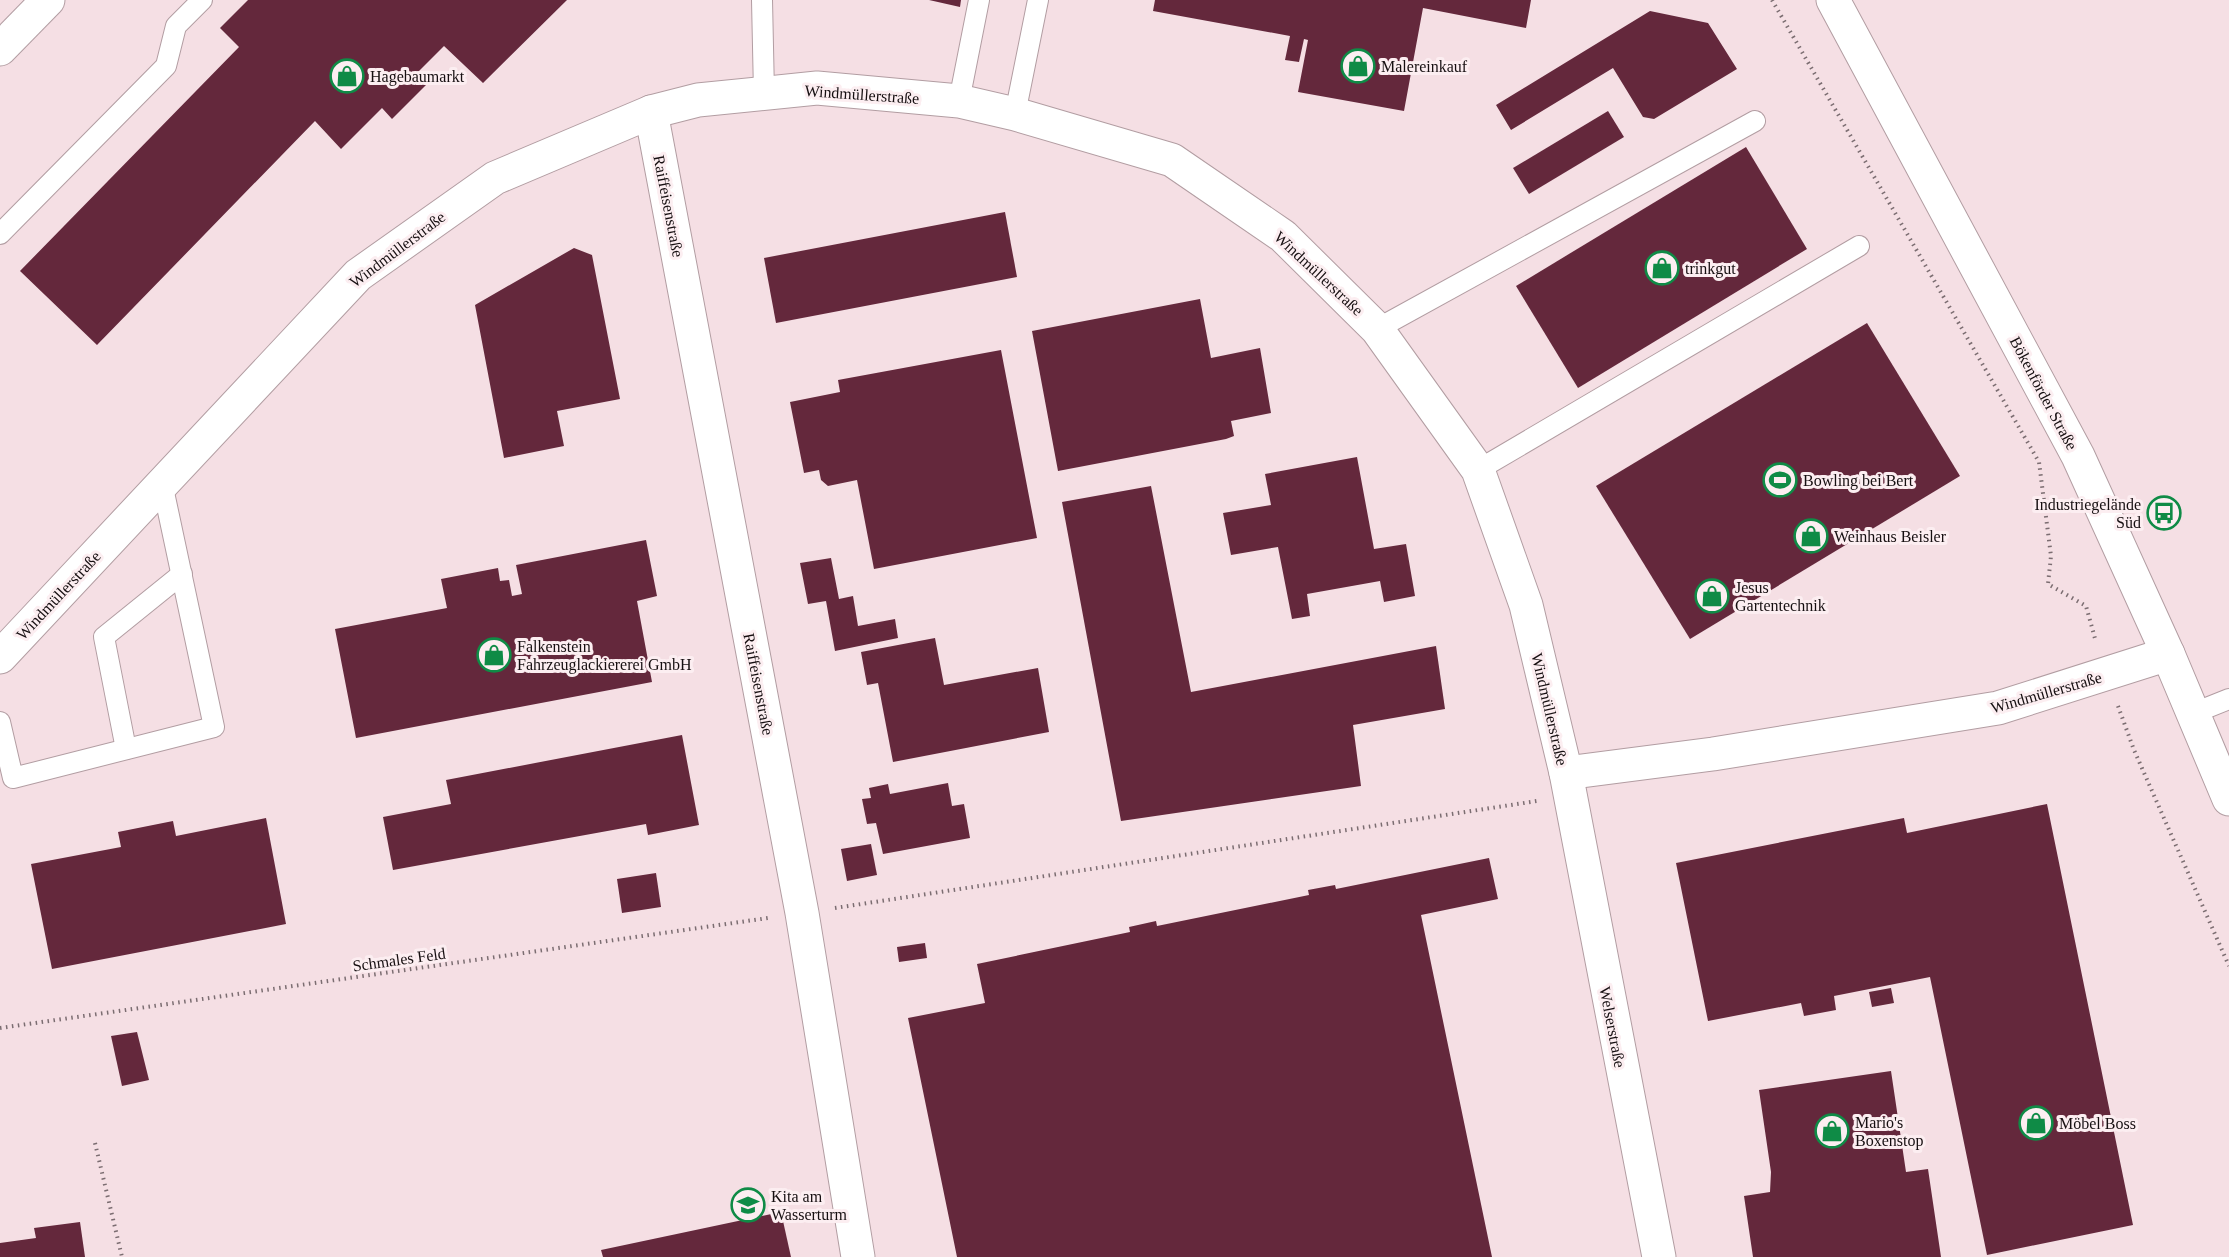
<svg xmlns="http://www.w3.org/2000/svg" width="2229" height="1257" font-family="'Times New Roman',serif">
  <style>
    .building { fill: #64283c }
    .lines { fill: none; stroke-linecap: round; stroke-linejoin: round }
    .lane-casing { stroke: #b29da2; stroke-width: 22 }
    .street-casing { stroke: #b29da2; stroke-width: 35 }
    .secondary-casing { stroke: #b29da2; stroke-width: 35 }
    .primary-casing { stroke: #b29da2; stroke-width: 35 }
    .path { stroke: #7b6d71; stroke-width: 4; stroke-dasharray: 1.5 4.5; stroke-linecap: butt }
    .lane { stroke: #fff; stroke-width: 20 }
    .street { stroke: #fff; stroke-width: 33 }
    .secondary { stroke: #fff; stroke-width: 33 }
    .primary { stroke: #fff; stroke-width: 33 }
    .labels { text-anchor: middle; stroke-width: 6; stroke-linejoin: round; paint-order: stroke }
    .poi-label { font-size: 16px; fill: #160f11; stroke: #fceef1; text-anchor: start }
    .street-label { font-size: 16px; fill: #160f11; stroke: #fceef1 }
  </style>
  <rect width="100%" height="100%" fill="#f5dfe4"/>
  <g class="building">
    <path d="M248,0h319l-84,83 -39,-37 -25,25 11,10 -38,38 -10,-11 -41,41 -26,-28 -218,224 -77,-74 219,-224 -19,-19z"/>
    <path d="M929,0h32l-1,7z"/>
    <path d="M1155,0h376l-5,28 -103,-20 -19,103 -106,-19 10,-52 -4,-1 -5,23 -14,-2 5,-24 -137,-25z"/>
    <path d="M1650,11l58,12 29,46 -83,50 -11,-2 -30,-49 -102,62 -15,-25z"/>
    <path d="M1608,111l16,26 -95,57 -16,-26z"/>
    <path d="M1746,147l61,102 -229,139 -62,-102z"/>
    <path d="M1005,212l12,65 -241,46 -12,-65z"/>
    <path d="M574,248l18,7 28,144 -63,12 7,35 -60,12 -29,-153z"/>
    <path d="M1200,299l11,59 49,-10 11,65 -40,8 3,15 -8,3 -168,32 -26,-140z"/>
    <path d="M1867,323l93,153 -270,163 -94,-153z"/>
    <path d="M1001,350l36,188 -163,31 -17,-89 -29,6 -7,-6 -2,-10 -15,3 -14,-71 50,-10 -2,-12z"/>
    <path d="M1357,457l17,92 32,-5 9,52 -31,6 -4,-21 -73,13 3,22 -18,3 -14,-72 -47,8 -8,-42 48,-8 -6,-31z"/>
    <path d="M1151,486l40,206 245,-46 9,63 -92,16 8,61 -240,35 -59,-319z"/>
    <path d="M646,540l11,56 -20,5 15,81 -296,56 -21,-109 112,-21 -6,-29 57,-11 2,13 9,-1 3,16 10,-2 -6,-29z"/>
    <path d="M831,558l8,41 14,-3 5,30 37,-7 3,19 -63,13 -9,-50 -18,3 -8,-41z"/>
    <path d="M935,638l9,47 94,-17 11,64 -156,30 -15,-79 -11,2 -6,-33z"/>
    <path d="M682,735l17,90 -51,10 -2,-11 -253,46 -10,-53 68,-13 -5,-24z"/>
    <path d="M948,783l4,23 12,-2 6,34 -87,16 -7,-31 -9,1 -5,-25 9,-1 -2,-10 19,-4 2,10z"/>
    <path d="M2047,804l86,421 -146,30 -57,-278 -96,19 2,14 -32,6 -3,-13 -93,18 -32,-158 228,-45 3,15z"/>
    <path d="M266,818l20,106 -234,45 -21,-105 90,-17 -3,-15 55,-11 3,15z"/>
    <path d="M871,844l6,31 -30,6 -6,-32z"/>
    <path d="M1489,858l9,41 -77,16 71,342h-535l-49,-239 77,-15 -8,-39 153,-32 -1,-5 27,-6 1,5 152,-31 -1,-5 27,-5 1,4z"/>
    <path d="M656,873l5,34 -39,6 -5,-34z"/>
    <path d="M925,943l2,15 -28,4 -2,-15z"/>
    <path d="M1891,988l3,15 -22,4 -3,-15z"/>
    <path d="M137,1032l12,48 -27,6 -11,-50z"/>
    <path d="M1891,1071l15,101 22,-3 13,88h-188l-9,-61 26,-4 1,-20 -12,-82z"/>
    <path d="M781,1212l10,45h-188l-2,-7z"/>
    <path d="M80,1222l5,35h-85v-14l36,-5 -2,-10z"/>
  </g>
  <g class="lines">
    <g class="lane-casing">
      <g id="lane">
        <path d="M762,0l2,93"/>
        <path d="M959,101l20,-101"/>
        <path d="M1015,114l23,-114"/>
        <path d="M0,234l166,-168 10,-40 26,-26"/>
        <path d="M1377,329l378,-208"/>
        <path d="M1478,470l381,-224"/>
        <path d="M2194,713l35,-14"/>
        <path d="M0,722l13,56 201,-51 -52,-244"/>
        <path d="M126,749l-22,-112 78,-63"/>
      </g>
    </g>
    <g class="street-casing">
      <g id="street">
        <path d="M651,112l151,801 56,344"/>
        <path d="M0,657l358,-382 137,-97 156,-66 47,-12 119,-12 142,13 56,13 157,46 111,76 94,93 101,141 48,135 40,168 93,484"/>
        <path d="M1566,773l147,-19 285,-46 170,-54"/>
      </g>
    </g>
    <g class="secondary-casing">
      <path id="secondary" d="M1833,0l245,456 90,198 61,145"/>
    </g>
    <g class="primary-casing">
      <path id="primary" d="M0,49l48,-49"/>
    </g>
    <g class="path">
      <path d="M1772,0l267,462 12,94 -3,28 38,22 10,36"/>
      <path d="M2118,706l16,44 95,216"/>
      <path d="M835,908l702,-107"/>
      <path d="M0,1028l768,-110"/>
      <path d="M95,1143l27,114"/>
    </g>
    <use href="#lane" class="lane"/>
    <use href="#street" class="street"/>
    <use href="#secondary" class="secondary"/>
    <use href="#primary" class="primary"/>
  </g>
  <defs>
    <g id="shop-ring" transform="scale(1.725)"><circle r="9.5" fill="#fceef1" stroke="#0f8b46" stroke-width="1.5"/><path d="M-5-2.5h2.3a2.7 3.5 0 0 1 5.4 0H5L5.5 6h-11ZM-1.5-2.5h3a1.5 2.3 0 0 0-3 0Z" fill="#0f8b46"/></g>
    <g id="stadium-ring" transform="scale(1.725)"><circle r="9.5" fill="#fceef1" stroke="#0f8b46" stroke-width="1.5"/><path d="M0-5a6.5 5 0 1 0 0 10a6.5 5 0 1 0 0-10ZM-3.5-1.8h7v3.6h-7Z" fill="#0f8b46"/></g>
    <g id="bus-ring" transform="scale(1.725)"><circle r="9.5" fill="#fceef1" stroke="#0f8b46" stroke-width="1.5"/><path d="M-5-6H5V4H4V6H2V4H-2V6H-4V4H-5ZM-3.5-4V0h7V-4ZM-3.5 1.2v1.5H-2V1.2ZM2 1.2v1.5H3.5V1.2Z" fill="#0f8b46"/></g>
    <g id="school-ring" transform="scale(1.725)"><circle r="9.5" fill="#fceef1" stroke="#0f8b46" stroke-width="1.5"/><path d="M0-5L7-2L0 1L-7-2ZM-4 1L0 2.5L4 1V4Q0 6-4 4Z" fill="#0f8b46"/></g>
  </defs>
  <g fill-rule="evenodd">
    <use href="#shop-ring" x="1358" y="66"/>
    <use href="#shop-ring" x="347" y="76"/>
    <use href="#shop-ring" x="1662" y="268"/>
    <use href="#stadium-ring" x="1780" y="480"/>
    <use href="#bus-ring" x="2164" y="513"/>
    <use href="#shop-ring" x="1811" y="536"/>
    <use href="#shop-ring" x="1712" y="596"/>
    <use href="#shop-ring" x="494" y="655"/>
    <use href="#shop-ring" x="2036" y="1123"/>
    <use href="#shop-ring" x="1832" y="1131"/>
    <use href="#school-ring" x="748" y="1205"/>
  </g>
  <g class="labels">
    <g class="poi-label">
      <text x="1381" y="72">Malereinkauf</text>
      <text x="370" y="82">Hagebaumarkt</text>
      <text x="1685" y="274">trinkgut</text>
      <text x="1803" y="486">Bowling bei Bert</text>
      <text x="2141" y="510" text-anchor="end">Industriegelände<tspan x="2141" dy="18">Süd</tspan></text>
      <text x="1834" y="542">Weinhaus Beisler</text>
      <text x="1735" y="593">Jesus<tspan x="1735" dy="18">Gartentechnik</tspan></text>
      <text x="517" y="652">Falkenstein<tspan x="517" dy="18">Fahrzeuglackiererei GmbH</tspan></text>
      <text x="1855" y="1128">Mario's<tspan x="1855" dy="18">Boxenstop</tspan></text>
      <text x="2059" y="1129">Möbel Boss</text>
      <text x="771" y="1202">Kita am<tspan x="771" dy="18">Wasserturm</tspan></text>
    </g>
    <g class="street-label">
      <text transform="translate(862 94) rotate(4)" y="6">Windmüllerstraße</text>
      <text transform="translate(669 206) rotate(79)" y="6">Raiffeisenstraße</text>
      <text transform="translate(397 249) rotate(-37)" y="6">Windmüllerstraße</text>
      <text transform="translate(1319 273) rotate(43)" y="6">Windmüllerstraße</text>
      <text transform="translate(2044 393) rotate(62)" y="6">Bökenförder Straße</text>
      <text transform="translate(58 595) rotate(-47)" y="6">Windmüllerstraße</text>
      <text transform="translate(759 684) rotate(79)" y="6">Raiffeisenstraße</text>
      <text transform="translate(2046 692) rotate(-16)" y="6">Windmüllerstraße</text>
      <text transform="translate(1550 709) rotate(77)" y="6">Windmüllerstraße</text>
      <text transform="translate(399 959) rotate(-8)" y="6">Schmales Feld</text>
      <text transform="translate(1613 1027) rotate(79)" y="6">Welserstraße</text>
    </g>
  </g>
</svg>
